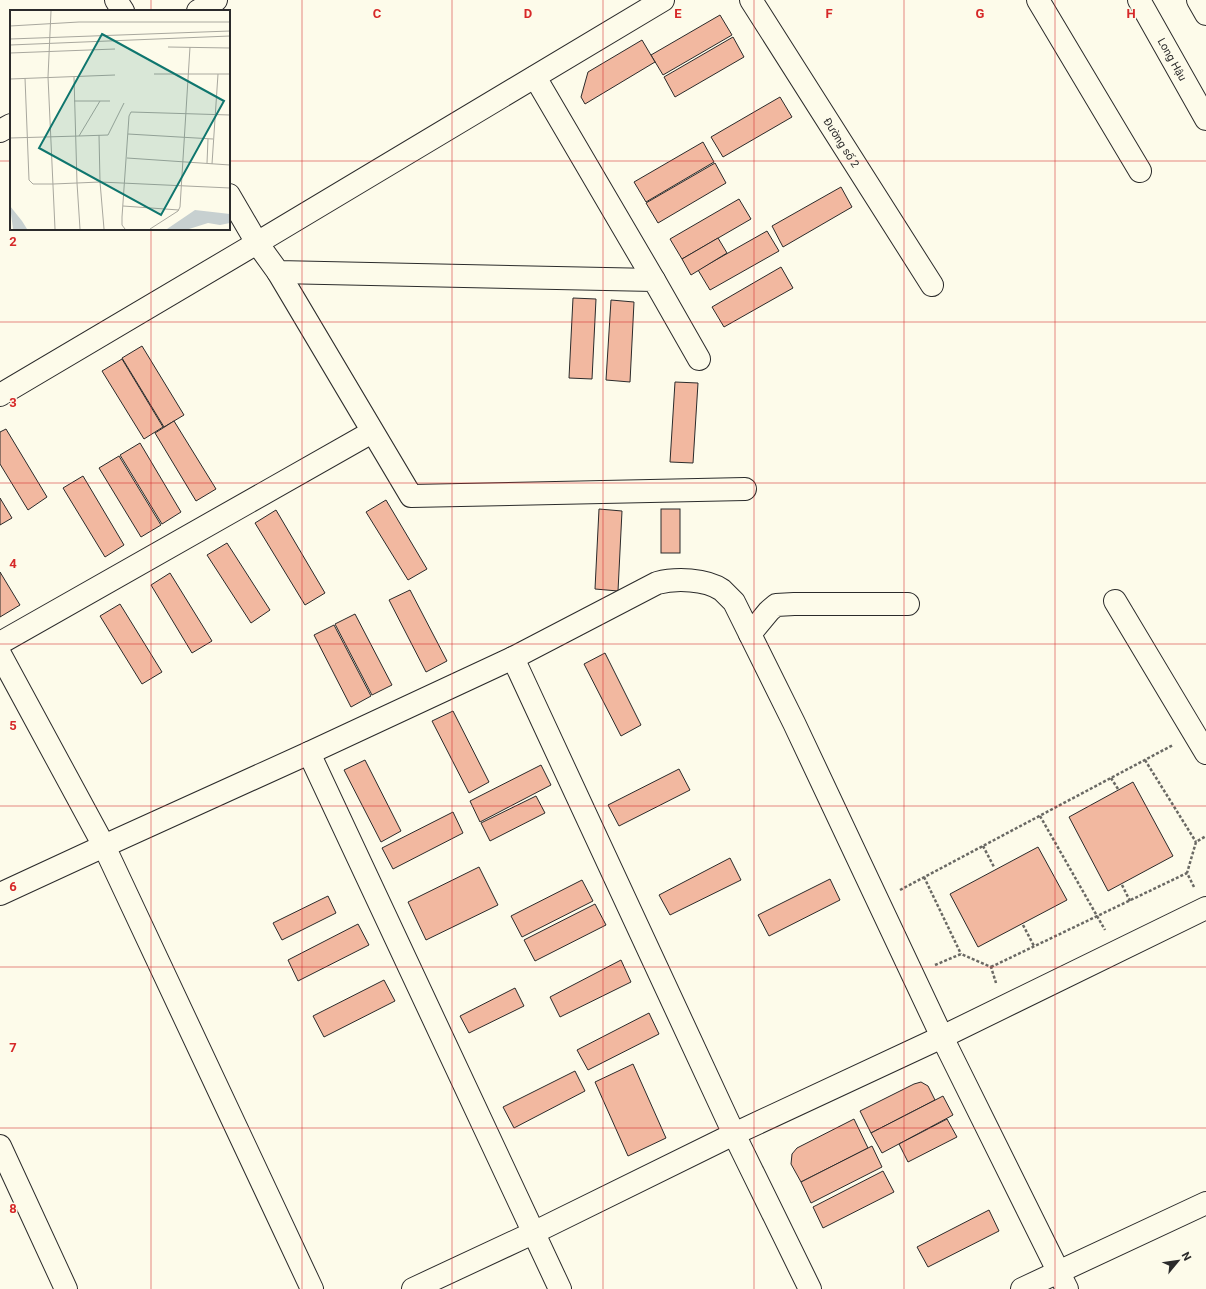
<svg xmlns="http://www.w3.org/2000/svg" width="1206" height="1289" font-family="Roboto,sans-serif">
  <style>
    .building { fill: #f2b8a0; stroke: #2b2b2b }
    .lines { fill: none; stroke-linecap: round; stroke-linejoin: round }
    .minor-casing { stroke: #2b2b2b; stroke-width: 24 }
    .major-casing { stroke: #2b2b2b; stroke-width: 24 }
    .path { stroke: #6a6964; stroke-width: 2.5; stroke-dasharray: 3 2; stroke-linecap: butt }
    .minor { stroke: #fdfbea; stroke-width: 22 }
    .major { stroke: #fdfbea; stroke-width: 22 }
    .grid { fill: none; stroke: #d62828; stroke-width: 1; stroke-opacity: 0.55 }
    .labels { text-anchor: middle; stroke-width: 3; stroke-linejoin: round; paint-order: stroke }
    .street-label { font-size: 11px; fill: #2b2b2b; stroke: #fdfbea }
    .inset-road { fill: none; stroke: #a9a89e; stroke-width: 1 }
    .view { fill: #0f766e; fill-opacity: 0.15; stroke: #0f766e; stroke-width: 2 }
    .inset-edge { fill: none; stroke: #2b2b2b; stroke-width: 2 }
    .grid-label { font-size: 13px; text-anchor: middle; font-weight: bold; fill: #d62828; stroke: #fdfbea; stroke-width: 3; stroke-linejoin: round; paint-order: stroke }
  </style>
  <rect width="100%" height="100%" fill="#fdfbea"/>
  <g class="building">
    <path d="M720,15l12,20 -69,40 -12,-20z"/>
    <path d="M733,37l11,20 -69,40 -11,-20z"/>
    <path d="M642,40l13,22 -70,42 -4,-7 7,-25z"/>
    <path d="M780,97l12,20 -69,40 -12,-20z"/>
    <path d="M703,142l11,20 -68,40 -12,-20z"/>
    <path d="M715,163l11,20 -68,40 -12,-20z"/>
    <path d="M841,187l11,20 -69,40 -11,-21z"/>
    <path d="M739,199l12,20 -69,40 -12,-20z"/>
    <path d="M767,231l12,20 -69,39 -12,-20z"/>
    <path d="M718,238l9,15 -36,22 -9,-16z"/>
    <path d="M781,267l12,21 -69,39 -12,-20z"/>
    <path d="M573,298l23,1 -4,80 -23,-1z"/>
    <path d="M611,300l23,2 -4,80 -24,-2z"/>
    <path d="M142,346l42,69 -20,12 -42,-69z"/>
    <path d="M122,359l41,68 -19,12 -42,-68z"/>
    <path d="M675,382l23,1 -5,80 -23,-1z"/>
    <path d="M174,421l42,68 -20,12 -41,-68z"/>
    <path d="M6,429l41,68 -19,13 -28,-46v-32z"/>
    <path d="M140,443l41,69 -19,12 -42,-69z"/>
    <path d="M119,456l42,69 -20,12 -42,-69z"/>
    <path d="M83,476l41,69 -19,12 -42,-69z"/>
    <path d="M0,498l12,20 -12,7z"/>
    <path d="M386,500l41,69 -19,11 -42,-68z"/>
    <path d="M599,509l23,2 -4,80 -23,-2z"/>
    <rect x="661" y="509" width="19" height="44"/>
    <path d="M276,510l49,83 -20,12 -50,-82z"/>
    <path d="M227,543l43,67 -19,13 -44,-68z"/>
    <path d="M0,572l20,33 -20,12z"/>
    <path d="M170,573l42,68 -20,12 -41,-68z"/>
    <path d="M410,590l37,71 -21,11 -37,-72z"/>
    <path d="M120,604l42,68 -20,12 -42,-68z"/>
    <path d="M355,614l37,71 -20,10 -37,-71z"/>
    <path d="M334,625l37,71 -20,11 -37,-72z"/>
    <path d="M605,653l36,72 -20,11 -37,-72z"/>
    <path d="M453,711l36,71 -20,11 -37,-72z"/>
    <path d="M365,760l36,71 -20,11 -37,-72z"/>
    <path d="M541,765l10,20 -71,37 -10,-21z"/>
    <path d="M679,769l11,21 -71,36 -11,-21z"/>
    <path d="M1133,782l40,74 -65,35 -39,-74z"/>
    <path d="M536,796l9,17 -55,28 -9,-18z"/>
    <path d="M453,812l10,21 -70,36 -11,-21z"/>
    <path d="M1038,847l29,53 -89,47 -28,-53z"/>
    <path d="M730,858l11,22 -71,35 -11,-20z"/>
    <path d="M479,867l19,38 -72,35 -18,-38z"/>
    <path d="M830,879l10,21 -71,36 -11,-21z"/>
    <path d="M582,880l11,21 -71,36 -11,-21z"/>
    <path d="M328,896l8,17 -54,27 -9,-17z"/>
    <path d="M595,904l11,21 -71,36 -11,-21z"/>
    <path d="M358,924l11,21 -71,36 -10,-21z"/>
    <path d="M621,960l10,22 -71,35 -10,-20z"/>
    <path d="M384,980l11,21 -71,36 -11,-21z"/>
    <path d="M515,988l9,18 -55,27 -9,-17z"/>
    <path d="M649,1013l10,21 -71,36 -11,-20z"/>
    <path d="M633,1064l33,74 -38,18 -33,-74z"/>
    <path d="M575,1071l10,20 -71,37 -11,-21z"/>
    <path d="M921,1082l7,4 7,14 -64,33 -11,-22 54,-27z"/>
    <path d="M943,1096l10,19 -71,38 -11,-20z"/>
    <path d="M854,1119l14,29 -67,34 -10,-18 1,-10 5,-6z"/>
    <path d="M947,1119l10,18 -49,25 -9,-18z"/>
    <path d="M872,1146l10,21 -71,36 -10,-21z"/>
    <path d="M883,1171l11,21 -71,36 -10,-21z"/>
    <path d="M989,1210l10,21 -71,36 -11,-20z"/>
  </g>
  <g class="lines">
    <g class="minor-casing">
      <g id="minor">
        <path d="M116,0l7,11"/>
        <path id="s1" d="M751,0l181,285"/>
        <path d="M1038,0l102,171"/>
        <path d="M198,11l18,-11"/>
        <path d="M535,77l119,203"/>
        <path d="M0,131l11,-6"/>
        <path d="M229,195l28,48 21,29 376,8 45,79"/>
        <path d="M278,272l133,224 334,-7"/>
        <path d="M0,395l257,-152 406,-243"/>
        <path d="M1115,601l91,152"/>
        <path d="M750,634l19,-23 7,-6 18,-1h114"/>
        <path d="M0,643l372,-211"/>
        <path d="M0,654l104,192 208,443"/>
        <path d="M513,658l221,476 76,155"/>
        <path d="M309,753l251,536"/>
        <path d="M0,894l104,-48 205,-93 204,-95 144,-75c19,-5 49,-4 65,7 4,4 8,8 12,12l60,121 148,314 125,252"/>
        <path d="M0,1146l66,143"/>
        <path d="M413,1289l120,-56 201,-99 208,-97 264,-129"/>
        <path d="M1022,1289l184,-86"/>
      </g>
    </g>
    <g class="major-casing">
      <g id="major">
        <path id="s2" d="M1139,0l67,119"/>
        <path d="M1198,0l8,14"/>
      </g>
    </g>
    <g class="path">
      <path d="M1145,760l51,82"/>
      <path d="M1111,778l7,11"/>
      <path d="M1040,816l65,114"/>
      <path d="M983,846l11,21"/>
      <path d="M924,877l37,77"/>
      <path d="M1122,885l8,16"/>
      <path d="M1194,887l-7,-14 9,-31 10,-6"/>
      <path d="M900,890l273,-145"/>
      <path d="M1023,925l11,21"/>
      <path d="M935,965l26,-11 30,13 5,16"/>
      <path d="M991,967l196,-94"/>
    </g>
    <use href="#minor" class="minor"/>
    <use href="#major" class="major"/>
  </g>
  <path class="grid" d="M151,0v11M302,0v1289M452,0v1289M603,0v1289M754,0v1289M904,0v1289M1055,0v1289M0,161h11M229,161h977M151,229v1060M0,322h1206M0,483h1206M0,644h1206M0,806h1206M0,967h1206M0,1128h1206"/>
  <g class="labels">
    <g class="street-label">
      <text dy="4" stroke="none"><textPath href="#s2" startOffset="68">Long Hậu</textPath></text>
      <text dy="4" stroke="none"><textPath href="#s1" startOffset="169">Đường số 2</textPath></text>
    </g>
  </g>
  <g transform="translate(10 10)">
    <rect width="220" height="220" fill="#fdfbea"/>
    <path d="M0,196l12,15 5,8h-14zM185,200l35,4v9l-10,2 -12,-2 -19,6h-22z" fill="#c7d0d0"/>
    <path class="inset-road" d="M41,1l-3,66 7,152M0,16l69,-4h151M0,29l220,-8M0,35l220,-9M158,37l62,1M0,43l105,-4M144,64h76M15,68l4,102 4,4h20l24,-1 -3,-106M0,69l105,-4M64,91h26M118,124l85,5M89,125l1,47 130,6M69,126l29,-1 16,-32M0,128l69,-2 21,-35h10M117,148l103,7M197,153l1,-24M202,154l6,-90M113,196l56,4M70,219l-3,-46 23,-1 4,47M115,219l-3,-4v-8l7,-101 2,-4 99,3M140,219l28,-18 2,-4 10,-160"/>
    <path class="view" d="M92,24l122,67 -63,114 -122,-67z"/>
    <rect width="220" height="220" class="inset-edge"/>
  </g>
  <g class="grid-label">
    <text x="377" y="18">C</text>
    <text x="528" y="18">D</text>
    <text x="678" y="18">E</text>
    <text x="829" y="18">F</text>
    <text x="980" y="18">G</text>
    <text x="1131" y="18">H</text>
    <text x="13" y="246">2</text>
    <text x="13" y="407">3</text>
    <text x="13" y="568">4</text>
    <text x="13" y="730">5</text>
    <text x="13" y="891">6</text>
    <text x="13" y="1052">7</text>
    <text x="13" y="1213">8</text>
  </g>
  <g transform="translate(1178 1261) rotate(61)" stroke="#fdfbea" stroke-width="3" paint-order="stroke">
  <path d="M0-3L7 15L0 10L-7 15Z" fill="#2b2b2b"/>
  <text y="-6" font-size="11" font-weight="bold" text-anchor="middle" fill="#2b2b2b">N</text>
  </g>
</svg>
